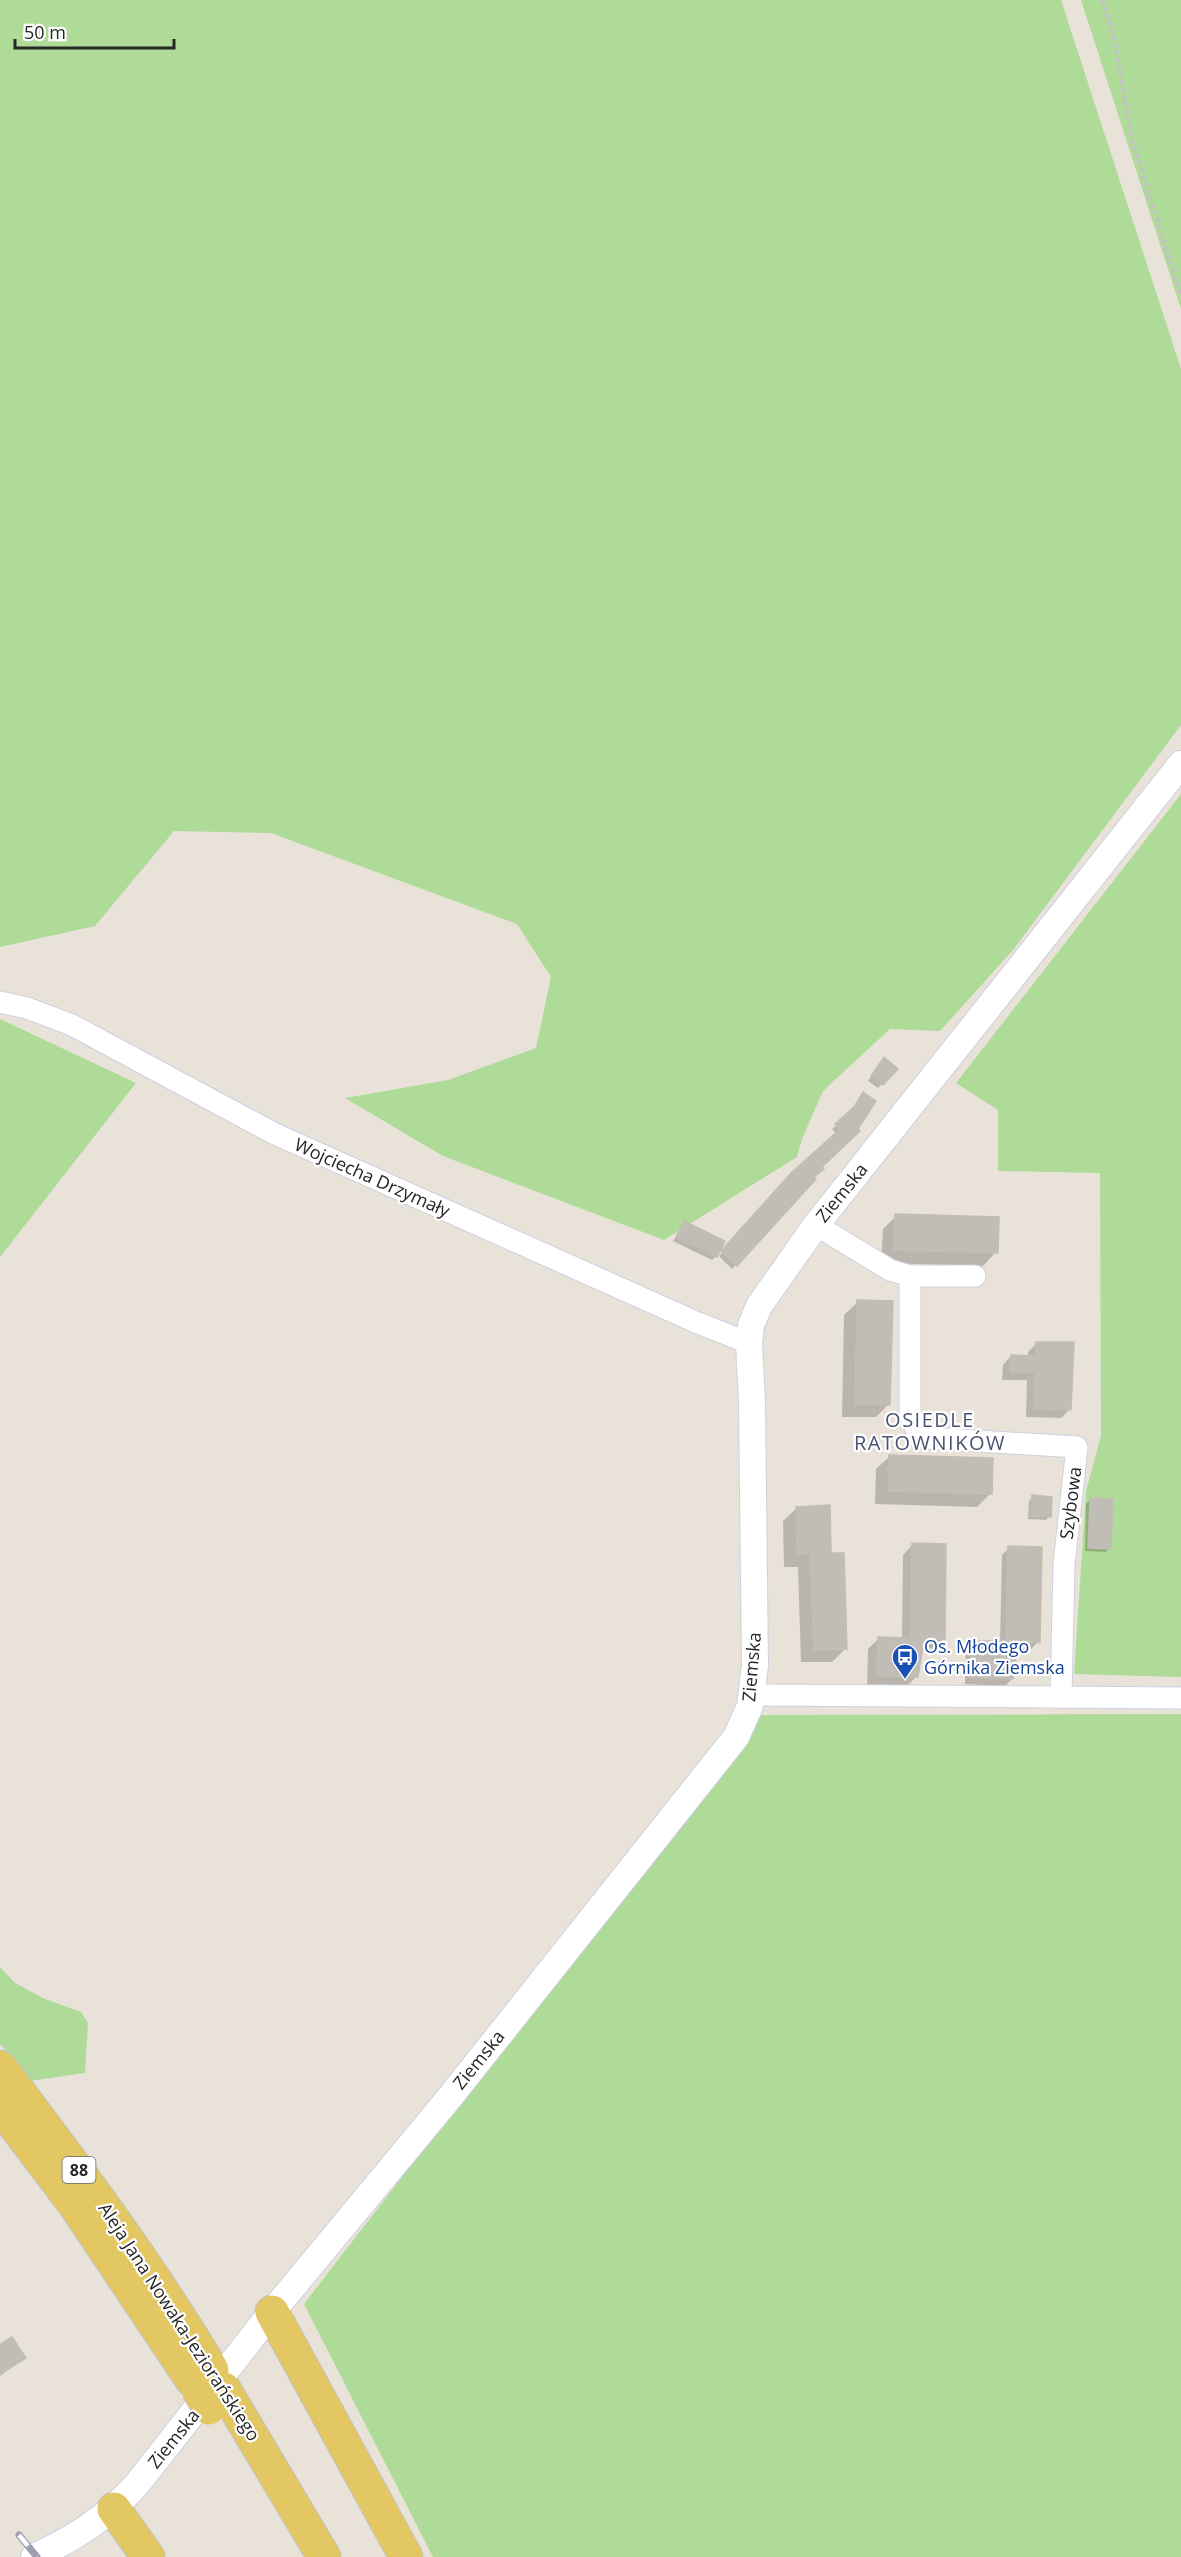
<svg xmlns="http://www.w3.org/2000/svg" width="1181" height="2557" font-family="'Open Sans',sans-serif">
  <style>
    .green { fill: #afdb99 }
    .shadow { fill: #0003 }
    .building { fill: #c0bcb6; stroke: #c3bdb3; stroke-width: 1.5 }
    .lines { fill: none; stroke-linecap: round; stroke-linejoin: round }
    .minor-casing { stroke: #ced1df; stroke-width: 23 }
    .tertiary-casing { stroke: #ced1df; stroke-width: 28 }
    .primary-casing { stroke: #c2c2c2; stroke-width: 35 }
    .path { stroke: #c2c2c2; stroke-width: 4; stroke-dasharray: 4.5 3; stroke-linecap: butt }
    .minor { stroke: #fff; stroke-width: 21 }
    .tertiary { stroke: #fff; stroke-width: 26 }
    .primary { stroke: #e3c763; stroke-width: 33 }
    .rail-casing { stroke: #9d9faf; stroke-width: 7 }
    .rail { stroke: #fff; stroke-width: 4.5; stroke-dasharray: 14; stroke-linecap: butt }
    .primary-bridge-casing { stroke: #c2c2c2; stroke-width: 35; stroke-linecap: butt }
    .primary-bridge { stroke: #e3c763; stroke-width: 33 }
    .labels { text-anchor: middle; stroke-width: 4.5; stroke-linejoin: round; paint-order: stroke }
    .shield { fill: #fff; stroke: #676767; stroke-width: 1.5 }
    .shield-label { font-size: 16px; font-weight: bold; fill: #262626 }
    .street-label { font-size: 18px; fill: #262626; stroke: #fff }
    .transit-label { font-size: 18px; fill: #164399; stroke: #fff; text-anchor: start }
    .neighbourhood-label { font-size: 20px; letter-spacing: 1.5px; fill: #4b5272; stroke: #fff }
  </style>
  <rect width="100%" height="100%" fill="#e8e2d9"/>
  <g class="green">
    <path d="M0,0h1061l120,369v356l-168,225 -73,81 -50,-2 -67,62 -21,48 -5,18 -133,83 -221,-84 -98,-58 103,-18 88,-32 15,-71 -34,-53 -246,-91 -97,-2 -79,95 -95,21z"/>
    <path d="M1081,0h100v309z"/>
    <path d="M1181,794v883l-107,-3 12,-183 15,-55 -1,-263 -102,-2v-61l-42,-27z"/>
    <path d="M0,1019l136,64 -136,174z"/>
    <path d="M1181,1714v843h-748l-129,-253 455,-589z"/>
    <path d="M0,1967l15,16 30,16 36,13 7,11 -3,50 -55,8 -30,-37z"/>
  </g>
  <g class="shadow">
    <path d="M881,1062l15,7 -18,19 -10,-7z"/>
    <path d="M863,1094l-51,84 2,1 -82,90 -13,-13 68,-77 50,-45 -5,-5 19,-17z"/>
    <path d="M896,1216l100,36 -13,14 -102,-3 2,-34z"/>
    <path d="M684,1223l32,33 -4,4 -39,-19z"/>
    <path d="M858,1302l31,102 -13,13h-34l2,-102z"/>
    <path d="M1037,1343l33,66 -9,9 -35,-1 1,-37h-25l1,-15 8,-9 17,1v-5z"/>
    <path d="M890,1456l100,38 -13,13 -102,-3 1,-35z"/>
    <path d="M1033,1497l16,19 -3,4 -18,-1 1,-18z"/>
    <path d="M1090,1500l20,48 -4,4 -21,-1 1,-47z"/>
    <path d="M797,1508l32,47 17,93 -14,14h-31l-3,-95h-14l-1,-46z"/>
    <path d="M913,1544l31,95 -10,10 -13,-1 -4,28 -10,10 -40,-1 1,-36 10,-10h24l1,-84z"/>
    <path d="M1009,1548l29,94 -7,7h-15l-4,30 -7,7 -40,-2 1,-35 7,-7 27,1 2,-88z"/>
    <path d="M0,2346l24,12 -24,18z"/>
  </g>
  <g class="building">
    <path d="M884,1057l14,12 -15,16 -12,-9z"/>
    <path d="M863,1092l13,9 -18,28 2,2 -38,36 2,2 -10,8 2,2 -79,87 -16,-15 70,-78 49,-44 -5,-5 19,-17z"/>
    <path d="M895,1214l104,3 -1,36 -104,-3z"/>
    <path d="M684,1221l41,20 -8,16 -41,-20z"/>
    <path d="M857,1300l36,1 -3,104 -35,-1z"/>
    <path d="M1036,1342h38l-3,68 -37,-1 1,-37h-25l1,-17 25,1z"/>
    <path d="M889,1455l104,3 -1,36 -104,-3z"/>
    <path d="M1032,1495l20,2 -1,20 -20,-1z"/>
    <path d="M1090,1498l23,1 -2,50 -23,-1z"/>
    <path d="M830,1505l1,48h13l3,96 -33,1 -4,-96h-13l-1,-47z"/>
    <path d="M912,1543l34,1 -1,95h-21l-6,38 -41,-1 1,-39 33,1z"/>
    <path d="M1008,1546l34,1 -2,95h-22l-5,37 -42,-1 1,-37h34z"/>
    <path d="M12,2337l14,21 -26,16v-30z"/>
  </g>
  <g class="lines">
    <g class="minor-casing">
      <g id="minor">
        <path d="M0,1002l27,6 45,17 201,108 425,190 51,20"/>
        <path d="M816,1225l74,45 20,6v138l6,15 12,9 149,9 -13,117 -3,133"/>
        <path d="M910,1276h65"/>
        <path d="M752,1695l429,3"/>
      </g>
    </g>
    <g class="tertiary-casing">
      <path id="tertiary" d="M34,2557c41,-19 74,-40 104,-74l134,-171 178,-215 286,-360 14,-31 5,-41 -3,-261 -3,-61 2,-18 8,-19 57,-81 365,-461"/>
    </g>
    <g class="primary-casing">
      <g id="primary">
        <path d="M0,2067c75,99 149,197 212,303"/>
        <path d="M0,2106l75,99 117,175"/>
        <path d="M272,2312l134,245"/>
        <path d="M224,2389l100,168"/>
        <path d="M114,2509l34,48"/>
      </g>
    </g>
    <path class="path" d="M1102,0l12,38 18,102 49,155"/>
    <use href="#minor" class="minor"/>
    <use href="#tertiary" class="tertiary"/>
    <use href="#primary" class="primary"/>
    <g class="rail-casing">
      <path id="rail" d="M19,2535l18,22"/>
    </g>
    <use href="#rail" class="rail"/>
    <g class="primary-bridge-casing">
      <path id="primary-bridge" d="M198,2389l11,19"/>
    </g>
    <use href="#primary-bridge" class="primary-bridge"/>
  </g>
  <defs>
    <g id="bus-pin" transform="scale(1.35)"><path d="M0 17L-7.5 6A9.5 9.5 0 1 1 7.5 6Z" fill="#1a4fb4" stroke="#fff"/><path d="M-5-6H5V4H4V6H2V4H-2V6H-4V4H-5ZM-3.5-4V0h7V-4ZM-3.5 1.2v1.5H-2V1.2ZM2 1.2v1.5H3.5V1.2Z" fill="#fff"/></g>
  </defs>
  <g fill-rule="evenodd">
    <use href="#bus-pin" x="905" y="1657"/>
  </g>
  <g class="labels">
    <rect class="shield" x="62.5" y="2157" width="33" height="26" rx="4.5"/>
    <g class="shield-label">
      <text x="79" y="2176">88</text>
    </g>
    <g class="street-label">
      <text transform="translate(372 1178) rotate(24)" y="6">Wojciecha Drzymały</text>
      <text transform="translate(842 1193) rotate(-51)" y="6">Ziemska</text>
      <text transform="translate(1071 1503) rotate(-83)" y="6">Szybowa</text>
      <text transform="translate(752 1667) rotate(-85)" y="6">Ziemska</text>
      <text transform="translate(479 2060) rotate(-51)" y="6">Ziemska</text>
      <text transform="translate(179 2322) rotate(57)" y="6">Aleja Jana Nowaka-Jeziorańskiego</text>
      <text transform="translate(174 2439) rotate(-51)" y="6">Ziemska</text>
    </g>
    <g class="transit-label">
      <text x="924" y="1653">Os. Młodego<tspan x="924" dy="21">Górnika Ziemska</tspan></text>
    </g>
    <g class="neighbourhood-label">
      <text x="930" y="1427">OSIEDLE<tspan x="930" dy="23">RATOWNIKÓW</tspan></text>
    </g>
  </g>
  <path d="M15 39v9h159v-9" fill="none" stroke="#262626" stroke-width="3"/>
  <text x="24" y="39" font-size="18" fill="#262626" stroke="#ffffff" stroke-width="4.5" paint-order="stroke">50 m</text>
</svg>
